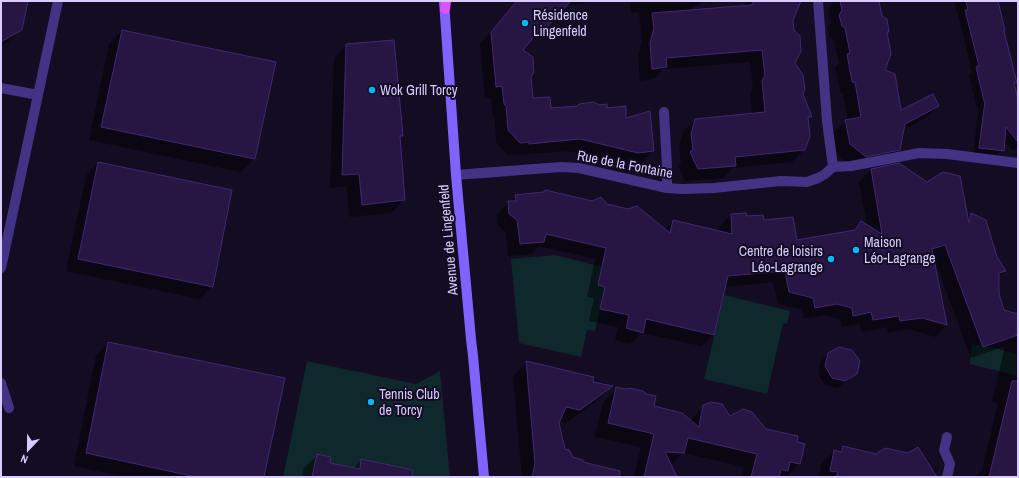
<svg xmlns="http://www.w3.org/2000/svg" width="1019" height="478" font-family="'Archivo Narrow',sans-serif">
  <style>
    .green { fill: #0e282c }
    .shadow { fill: #0007 }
    .building { fill: #271644; stroke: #422772 }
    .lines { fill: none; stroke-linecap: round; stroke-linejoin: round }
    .street { stroke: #433384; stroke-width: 10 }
    .secondary { stroke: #8063ff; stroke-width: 10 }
    .primary { stroke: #da53ff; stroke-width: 10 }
    .poi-dot { fill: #00b7f7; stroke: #130c22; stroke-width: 1.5 }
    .labels { text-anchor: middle; stroke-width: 4; stroke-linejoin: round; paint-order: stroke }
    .poi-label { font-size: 14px; fill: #daccff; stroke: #130c22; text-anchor: start }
    .street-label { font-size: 14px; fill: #daccff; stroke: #130c22 }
  </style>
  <rect width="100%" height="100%" fill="#130c22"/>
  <g class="green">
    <path d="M555,255l47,12 -4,18 7,2 -10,44 -8,-1 -6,27 -62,-14 -8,-84z"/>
    <path d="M724,295l66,16 -3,13 -4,-1 -16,71 -63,-15z"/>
    <path d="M972,344l10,2 1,1 3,-1 32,8v22l-48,-12 1,-13z"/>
    <path d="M307,361l109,23 24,-13 10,106h-167z"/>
  </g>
  <g class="shadow">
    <path d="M1,1h26l-6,28 -13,13 -7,4z"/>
    <path d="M517,1h70l-2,2 -19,2 -21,24 -12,11 -2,-1 -9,11 8,27 2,22 18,10h56l19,10 28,32 -12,11 -16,2 -57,-13 -50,4v-1l-10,1 -12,-13 -1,-24 -2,-2 -2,-18h-6l-5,-54z"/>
    <path d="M630,1h74l-18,11 58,-5 2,-6h50l-4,19 2,43 8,31 9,22 -3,4 -3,29 -13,13 -59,6 -10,10 -38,3 -7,-16 3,-2 -2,-16 4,-15 12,-12 57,-6 -2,-20 3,-6 -3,-26 -87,7 -9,10 -14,2 -2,-25 4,-15 -3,-29 -8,1z"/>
    <path d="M833,1h46l-1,1 3,15 7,15 -2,1 -2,38 16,40 38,-5 -12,12 -23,12 -4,20 -12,12 -33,6 -16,-12 -4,-23 12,-12h2l-5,-28 -2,1 -6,-27 4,-3 -5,-24 -4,-2 -2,-10 3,-5 -2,-11z"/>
    <path d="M954,1h43l6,30 13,52 -3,2 5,18v46l-2,-1 -3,3 -9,-11 -1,10 -8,7 -22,-3 6,-47 -2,1 -8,-33 3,-2 -10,-43z"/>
    <path d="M122,31l132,128 -13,13 -152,-32 20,-96z"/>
    <path d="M347,45l55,90 -3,4 5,61 -13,13 -41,4 -4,-31 -16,2 4,-130z"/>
    <path d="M98,163l114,124 -13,12 -133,-28 20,-95z"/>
    <path d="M871,170l96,48 4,-4 34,57 -7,7v16l5,17 15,4v162h-43l7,-7 16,-67 -6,-1 13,-56 -34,12 -36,-97 -2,1 13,63 -11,12 -26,-8 -21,4 -1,-6 -26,5 -1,-8 -18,3 -2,-8 -15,-4 -21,4 -2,-10 -24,-5 -5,-22 -48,5 -12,48 -12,11 -59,-13 -12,11 -15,-4 3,-13 -29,-6 5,-23 -7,-1 8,-38 -56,-13 -8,8 -23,2 -2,-24 -8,-6 -1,-12 19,-18 26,-2 3,-3 61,14 59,25 8,-9 47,11 -1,-5 12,-12 14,-1 1,3 17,4 33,20 56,-9 9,-10 6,3 -8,-43z"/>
    <path d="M109,343l154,134h-138l-51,-11 22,-111z"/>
    <path d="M828,354l28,19 -7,7 -12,8 -12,-3 -7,-12 3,-12z"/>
    <path d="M527,362l65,20 19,5 -13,13 -32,23 -7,-2 5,29 8,8 10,5 47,14h-107l-9,-101z"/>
    <path d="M617,388l36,19 37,14 14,-15 26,11 35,13 31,13 7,2 -4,19 -13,13 -5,-1 -1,1h-38l2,-10 -61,-14 -13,13 6,11h-42l7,-30 -46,-10 8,-35z"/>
    <path d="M844,448l93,22 -2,7h-116l2,-13 13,-12 5,1z"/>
    <path d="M317,456l12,8 24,5 9,-9 19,17h-79l2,-9z"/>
  </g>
  <g class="building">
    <path d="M1,1h27l-6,29 -21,12z"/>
    <path d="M517,1h54l-26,28 -3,-2 -19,23 10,7 1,15 -3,5 2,21 17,-1 1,11 26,-2 2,-2 15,-2 5,3 8,-1v4l19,-2v12l24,-7 4,40 -16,2 -58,-14 -51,5v-2l-9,1 -12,-13 -2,-24 -2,-2 -2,-18 -6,1 -5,-55z"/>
    <path d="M754,1h47l-8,19 1,10 6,6 1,15 -6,12 8,12 2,14 -2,5 9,23h-4l2,19 -5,14 -70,7 1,9 -38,3 -8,-17 3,-2 -2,-16 4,-15 70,-7 -3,-31 3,-6 -3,-25 -96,8 1,9 -15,2 -2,-26 4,-15 -2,-15 100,-8z"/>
    <path d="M840,1h39l3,15 5,3 2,13h-2l4,22 -6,16 10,4 6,36 32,-16 6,12 -34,18 -5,26 -34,7 -16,-13 -5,-24 16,-3 -6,-35h-3l-5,-28 3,-1 -5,-25 -3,-2 -3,-11 3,-5z"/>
    <path d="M966,1h32l7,29 -1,1 13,52h-3l4,16v43l-12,-15 -2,24 -25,-3 6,-47h-1l-8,-34 3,-1 -14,-56h3z"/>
    <path d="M122,30l154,32 -21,97 -154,-32z"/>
    <path d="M394,40l9,96h-3l5,64 -43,5 -3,-31 -17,1 4,-131z"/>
    <path d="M98,162l134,28 -19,97 -135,-28z"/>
    <path d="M899,163l28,19 16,-10 17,4 9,47 2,-10 15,7 11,37 9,14 -7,2v21l5,16 14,4v21l-35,12 -38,-102 -13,4 15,76 -25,-7 -22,3 -1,-5 -26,4 -2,-8 -18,4 -1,-8 -15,-4 -22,4 -2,-10 -24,-6 -4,-21 -57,5 -14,59 -68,-16 -3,14 -17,-5 3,-13 -29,-6 5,-22 -7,-2 8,-37 -60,-14 -2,8 -24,2 -3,-24 -8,-6 -1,-13h8l-1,-6 29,-3 1,-2 47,11 9,-4 6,7 21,5 9,-3 33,27 3,-13 59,14 -1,-20 15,-1 1,3 16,-1 1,5 29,-3 4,23 58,-10 6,-9 21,13 -11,-65z"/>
    <path d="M108,342l177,36 -21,99h-68l-110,-24z"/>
    <path d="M839,347l13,3 8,11 -3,13 -12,7 -13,-3 -7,-12 3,-13z"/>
    <path d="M526,361l68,16 -1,5 20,4 -33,24 -14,-3 -7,16 6,26 4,1 4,7 10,3v2l37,9v6h-88l3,-14z"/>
    <path d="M1012,381h6v96h-29z"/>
    <path d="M616,387l9,2 4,-1 14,3 4,3 9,2 -2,10 28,7 17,14 4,-22 8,-3 11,2 8,12 13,-7 9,3 14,17 32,7 -1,6 8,2 -5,20 -10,-2 -2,9 -7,-2 -2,8h-28l6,-23 -69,-16 -4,15 -19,-1 12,25h-33l10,-43 -46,-11z"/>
    <path d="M843,446l33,8 9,-6 23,5 10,-6 19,30h-101l2,-5 -8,-1 4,-21 8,2z"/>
    <path d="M317,454l14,3 -1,6 30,6 1,-10 52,11 -1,7h-100z"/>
  </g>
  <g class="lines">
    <g class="street">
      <path d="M1,88l37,7 20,-94"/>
      <path d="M664,112l3,55v21"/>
      <path d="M833,167l18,-1 68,-13 28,1 71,9"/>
      <path d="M456,175l105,-8 18,1 88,20 16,1 31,-1 66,-7 27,1 11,-4 7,-4 8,-7 -6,-46 -9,-120"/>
      <path d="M1,268l37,-173"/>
      <path d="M1,383l8,25"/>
      <path d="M947,437l-3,13 6,14 -3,13"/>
    </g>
    <path class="secondary" d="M444,1l12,174 15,164 2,17 11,121"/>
    <path class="primary" d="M445,9l1,-8"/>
  </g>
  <g class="poi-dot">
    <circle cx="525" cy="23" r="4"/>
    <circle cx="372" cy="90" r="4"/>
    <circle cx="856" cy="250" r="4"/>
    <circle cx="831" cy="259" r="4"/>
    <circle cx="371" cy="402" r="4"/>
  </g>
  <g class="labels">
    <g class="poi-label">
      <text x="533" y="20">Résidence<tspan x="533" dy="16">Lingenfeld</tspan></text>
      <text x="380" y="95">Wok Grill Torcy</text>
      <text x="864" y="247">Maison<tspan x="864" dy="16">Léo-Lagrange</tspan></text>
      <text x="823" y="256" text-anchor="end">Centre de loisirs<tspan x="823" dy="16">Léo-Lagrange</tspan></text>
      <text x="379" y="399">Tennis Club<tspan x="379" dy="16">de Torcy</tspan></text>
    </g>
    <g class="street-label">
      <text transform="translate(625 164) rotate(11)" y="5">Rue de la Fontaine</text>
      <text transform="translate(448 240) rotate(-95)" y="5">Avenue de Lingenfeld</text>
    </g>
  </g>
  <rect width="1019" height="478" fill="none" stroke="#daccff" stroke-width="4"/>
  <g transform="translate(28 450) rotate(202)" stroke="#130c22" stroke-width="3" paint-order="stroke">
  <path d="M0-3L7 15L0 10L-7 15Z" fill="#daccff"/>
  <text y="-6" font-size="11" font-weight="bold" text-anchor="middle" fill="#daccff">N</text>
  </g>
</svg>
